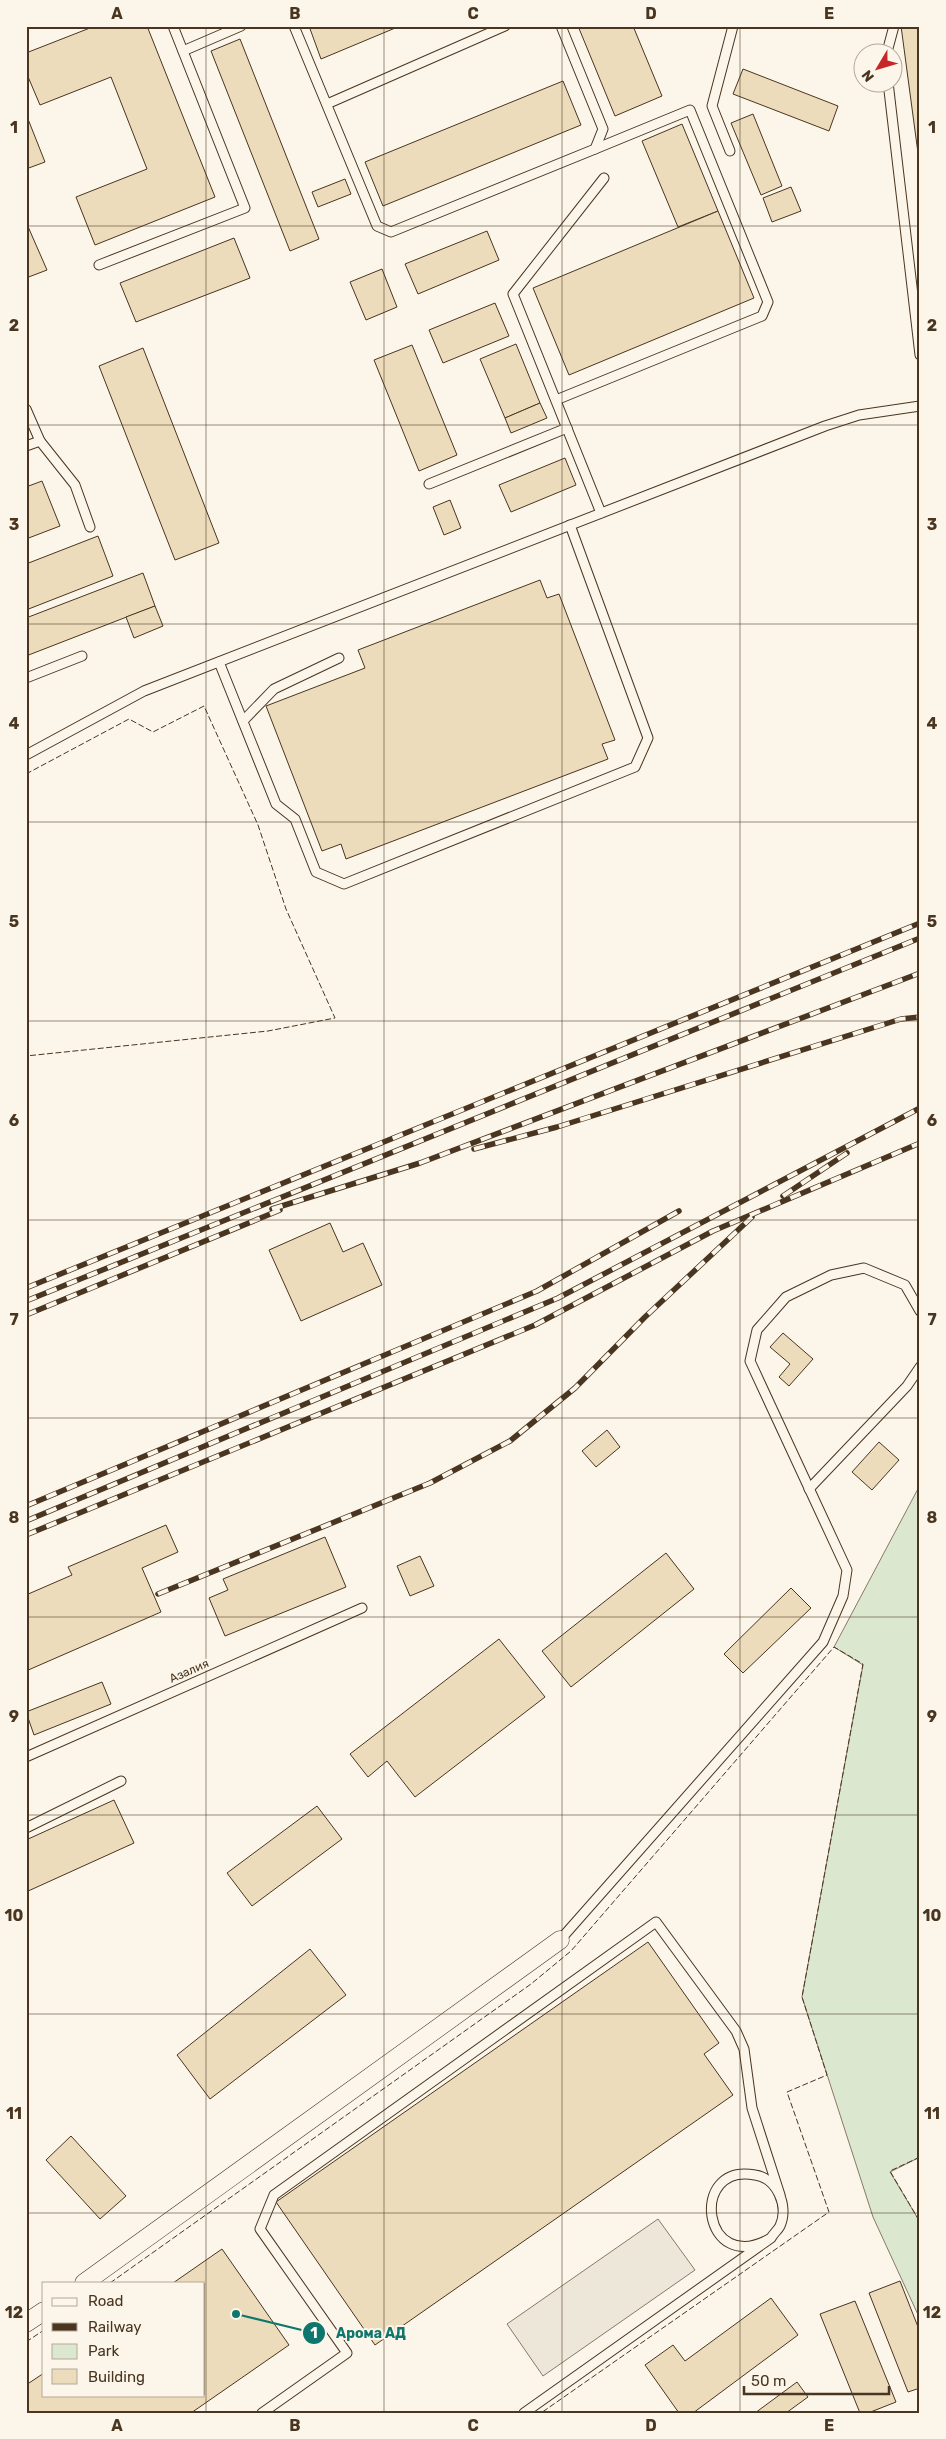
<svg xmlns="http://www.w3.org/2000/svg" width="946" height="2439" font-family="Rubik,sans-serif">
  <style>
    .green { fill: #dce7d0; stroke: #887966 }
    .parking { fill: #ede7d9; stroke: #887966 }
    .building { fill: #ecdcbc; stroke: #4a3520 }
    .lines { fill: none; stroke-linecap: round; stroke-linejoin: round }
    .lane-casing { stroke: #4a3520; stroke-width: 11 }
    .street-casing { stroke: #4a3520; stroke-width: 19 }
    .lane { stroke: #fbf6e9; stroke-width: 9 }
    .street { stroke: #fbf6e9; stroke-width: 18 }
    .rail-casing { stroke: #4a3520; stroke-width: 5.5 }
    .rail { stroke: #fbf6e9; stroke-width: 4; stroke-dasharray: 11; stroke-linecap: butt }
    .fence { stroke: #4a3520; stroke-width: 1; stroke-dasharray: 6 2.5; stroke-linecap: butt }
    .grid { fill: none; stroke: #4a3520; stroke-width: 1; stroke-opacity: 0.55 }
    .labels { text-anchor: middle; stroke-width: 4; stroke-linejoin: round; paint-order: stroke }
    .street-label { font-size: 12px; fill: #4a3520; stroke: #fbf6e9 }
    .leader { fill: none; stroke: #0f766e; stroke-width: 2 }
    .callout-dot { fill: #0f766e; stroke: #fbf6e9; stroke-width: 2 }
    .mark-label { font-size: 15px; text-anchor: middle; font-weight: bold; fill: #fff }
    .callout-label { font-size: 14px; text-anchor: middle; font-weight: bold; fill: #0f766e; stroke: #fbf6e9; stroke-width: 4; stroke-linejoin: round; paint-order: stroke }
    .neatline { fill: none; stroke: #4a3520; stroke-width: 2 }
    .grid-label { font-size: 16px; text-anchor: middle; font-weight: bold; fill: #4a3520 }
  </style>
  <rect width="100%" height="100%" fill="#fbf6e9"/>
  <path class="green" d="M920,1485v672l-30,15 30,50v97l-47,-102 -71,-220 61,-332 -29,-18z"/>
  <path class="parking" d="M658,2219l37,51 -152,106 -36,-52z"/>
  <g class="building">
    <path d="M95,26h52l68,171 -120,48 -19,-48 71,-28 -36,-92 -71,28 -14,-33v-19z"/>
    <path d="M309,26h91l-79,33z"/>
    <path d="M578,26h55l29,70 -47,20z"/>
    <path d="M901,26h19v142z"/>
    <path d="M240,39l79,200 -29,12 -79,-200z"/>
    <path d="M743,69l95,37 -9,25 -96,-37z"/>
    <path d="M563,81l18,44 -198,81 -18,-44z"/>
    <path d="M26,114l19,48 -19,7z"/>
    <path d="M753,114l29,72 -21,9 -30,-72z"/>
    <path d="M682,124l36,87 -40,16 -36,-86z"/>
    <path d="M345,179l6,15 -33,13 -6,-15z"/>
    <path d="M791,187l10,24 -29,11 -9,-24z"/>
    <path d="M718,211l36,87 -185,77 -36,-87z"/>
    <path d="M26,222l21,48 -21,8z"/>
    <path d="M487,231l12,29 -81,34 -13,-30z"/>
    <path d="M234,238l16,40 -114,44 -16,-39z"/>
    <path d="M382,269l15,38 -31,13 -16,-38z"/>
    <path d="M495,303l14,33 -66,27 -14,-33z"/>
    <path d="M516,344l24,59 -35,15 -25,-59z"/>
    <path d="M412,345l45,110 -38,16 -45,-111z"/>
    <path d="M143,348l76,195 -44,17 -76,-194z"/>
    <path d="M540,403l7,15 -36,15 -6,-15z"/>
    <path d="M565,458l11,27 -65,27 -12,-27z"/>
    <path d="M42,481l18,45 -34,13v-52z"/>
    <path d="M450,500l11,28 -17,7 -11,-28z"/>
    <path d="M98,536l15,40 -87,34v-46z"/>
    <path d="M143,573l12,33 -129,50v-38z"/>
    <path d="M540,580l7,18 12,-4 56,146 -13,4 6,15 -262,100 -5,-15 -19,7 -56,-145 99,-38 -7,-18z"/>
    <path d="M155,606l8,20 -29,12 -8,-21z"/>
    <path d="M330,1223l13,29 20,-9 19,42 -81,36 -32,-71z"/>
    <path d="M783,1333l30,26 -24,27 -10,-9 11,-13 -20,-17z"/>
    <path d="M607,1430l13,17 -24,20 -14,-16z"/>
    <path d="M879,1442l20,18 -27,30 -20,-18z"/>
    <path d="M166,1525l12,27 -36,16 19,44 -135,59v-76l46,-20 -4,-8z"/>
    <path d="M325,1537l21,50 -121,49 -16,-38 19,-8 -5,-11z"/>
    <path d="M666,1553l28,36 -123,98 -29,-36z"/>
    <path d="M420,1556l14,30 -24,10 -13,-30z"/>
    <path d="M791,1588l20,20 -68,65 -19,-19z"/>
    <path d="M499,1639l46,58 -130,100 -28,-36 -19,16 -18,-23z"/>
    <path d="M102,1682l9,22 -77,31 -8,-23z"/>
    <path d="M114,1800l20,43 -108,49v-52z"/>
    <path d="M317,1806l25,33 -90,67 -25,-33z"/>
    <path d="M648,1942l71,101 -15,11 29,41 -358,250 -99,-143z"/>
    <path d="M310,1949l36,46 -136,104 -33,-44z"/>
    <path d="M71,2136l55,60 -26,23 -54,-59z"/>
    <path d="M222,2249l67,96 -98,68h-165v-28l18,-12v22h160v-112h-31z"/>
    <path d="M900,2281l20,51v56l-12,4 -39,-99z"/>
    <path d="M771,2298l27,37 -105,78h-14l-34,-48 28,-20 12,16z"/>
    <path d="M855,2301l41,101 -28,11h-8l-40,-99z"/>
    <path d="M797,2382l11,15 -22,16h-31z"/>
  </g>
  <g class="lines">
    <g class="lane-casing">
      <g id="lane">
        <path d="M294,26l83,200 14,6 204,-83 8,-20 -42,-103"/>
        <path d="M183,51l58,-25"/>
        <path d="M887,52l7,-26"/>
        <path d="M888,82l32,273"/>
        <path d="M327,104l178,-78"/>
        <path d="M730,151l-18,-45 21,-80"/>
        <path d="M99,265l146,-57 -72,-182"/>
        <path d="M556,400l206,-84 6,-14 -78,-192 -95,39"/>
        <path d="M26,409l14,32 35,44 15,42"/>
        <path d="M26,446l14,-5"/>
        <path d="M429,484l138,-56"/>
        <path d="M601,513l-88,-219 91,-116"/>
        <path d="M219,662l57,142 19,15 21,53 28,12 291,-117 13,-29 -78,-213"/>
        <path d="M26,678l56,-22"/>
        <path d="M243,721l31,-32 65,-31"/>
        <path d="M26,755l118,-64 681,-265 34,-11 61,-9"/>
        <path d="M809,1489l98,-103 13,-19"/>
        <path d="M26,1757l336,-149"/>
        <path d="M26,1828l95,-47"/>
        <path d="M560,1940l263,-298 20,-46 4,-26 -97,-209 7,-31 29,-33 45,-22 33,-7 41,17 15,26"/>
        <path d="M262,2413l85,-60 -87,-124 14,-34 382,-273 80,109 8,18 8,59 28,87"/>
        <path d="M524,2413l247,-175c2,-4 7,-8 9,-12 9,-20 -3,-48 -25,-51 -67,-13 -53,103 16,63"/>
      </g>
    </g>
    <g class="street-casing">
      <g id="street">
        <path d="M84,2283l476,-343"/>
        <path d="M26,2323l18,-12"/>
      </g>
    </g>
    <use href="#lane" class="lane"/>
    <use href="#street" class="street"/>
    <g class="rail-casing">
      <g id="rail">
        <path d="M474,1149l83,-22 344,-108 19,-2"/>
        <path d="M783,1196l64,-43"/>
        <path d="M272,1209l148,-46 500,-190"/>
        <path d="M26,1288l894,-365"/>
        <path d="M26,1301l894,-363"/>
        <path d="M26,1315l254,-105"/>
        <path d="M26,1506l511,-215 142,-80"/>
        <path d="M26,1521l532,-223 362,-190"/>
        <path d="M26,1535l509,-210 178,-94 207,-88"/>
        <path d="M158,1594l272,-111 80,-42 65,-53 70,-71 107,-100"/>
      </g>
    </g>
    <use href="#rail" class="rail"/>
    <g class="fence">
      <path d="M26,774l103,-55 24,13 51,-26 54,119 28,84 49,109 -67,13 -242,25"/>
      <path d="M920,2157l-30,14 30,51"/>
      <path d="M110,2283l421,-299 40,-33 263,-304 29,17 -61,333 25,78 -40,17 42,120 -288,201"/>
      <path d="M26,2342l18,-12"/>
    </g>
  </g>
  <path class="grid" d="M206,26v2387M384,26v2387M562,26v2387M740,26v2387M26,226h894M26,425h894M26,624h894M26,822h894M26,1021h894M26,1220h894M26,1418h894M26,1617h894M26,1815h894M26,2014h894M26,2213h894"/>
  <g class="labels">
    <g class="street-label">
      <text transform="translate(189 1671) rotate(-24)" y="4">Азалия</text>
    </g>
  </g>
  <path class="leader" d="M236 2314L314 2333"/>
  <g class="callout-dot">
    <circle cx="236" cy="2314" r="5"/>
    <circle cx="314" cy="2333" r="12"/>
  </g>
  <g class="mark-label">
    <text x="314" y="2338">1</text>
  </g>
  <g class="callout-label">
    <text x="371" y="2338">Арома АД</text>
  </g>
  <rect width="946" height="2439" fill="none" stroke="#fbf6e9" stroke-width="55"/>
  <rect x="42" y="2282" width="162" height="115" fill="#fbf6e9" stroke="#b4a999"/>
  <rect x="52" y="2298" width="25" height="8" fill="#fbf6e9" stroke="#b4a999"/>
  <text x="88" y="2306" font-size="15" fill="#4a3520">Road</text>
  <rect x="52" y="2323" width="25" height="8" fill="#4a3520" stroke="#b4a999"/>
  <text x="88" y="2332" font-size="15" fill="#4a3520">Railway</text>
  <rect x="52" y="2344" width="25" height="15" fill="#dce7d0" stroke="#b4a999"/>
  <text x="88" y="2356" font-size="15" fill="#4a3520">Park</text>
  <rect x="52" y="2369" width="25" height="15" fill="#ecdcbc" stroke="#b4a999"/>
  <text x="88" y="2382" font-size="15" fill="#4a3520">Building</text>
  <g transform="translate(878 68) rotate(232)"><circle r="24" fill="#fbf6e9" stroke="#b4a999"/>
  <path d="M0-4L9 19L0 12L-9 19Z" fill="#c62828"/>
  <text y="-8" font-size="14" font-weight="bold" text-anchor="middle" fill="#4a3520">N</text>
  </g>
  <path d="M744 2386v8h145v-8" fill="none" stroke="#4a3520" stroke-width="2.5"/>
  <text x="751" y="2386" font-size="15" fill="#4a3520" stroke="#fbf6e9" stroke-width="4" paint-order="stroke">50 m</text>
  <rect x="28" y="28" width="890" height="2384" class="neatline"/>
  <g class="grid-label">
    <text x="117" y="19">A</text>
    <text x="295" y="19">B</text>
    <text x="473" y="19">C</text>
    <text x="651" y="19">D</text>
    <text x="829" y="19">E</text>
    <text x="14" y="133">1</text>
    <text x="932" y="133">1</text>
    <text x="14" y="331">2</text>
    <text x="932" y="331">2</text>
    <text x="14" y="530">3</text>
    <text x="932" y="530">3</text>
    <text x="14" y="729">4</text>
    <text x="932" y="729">4</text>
    <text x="14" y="927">5</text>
    <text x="932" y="927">5</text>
    <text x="14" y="1126">6</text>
    <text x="932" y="1126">6</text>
    <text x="14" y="1325">7</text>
    <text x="932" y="1325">7</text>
    <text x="14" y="1523">8</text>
    <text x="932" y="1523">8</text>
    <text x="14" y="1722">9</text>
    <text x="932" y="1722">9</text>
    <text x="14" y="1921">10</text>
    <text x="932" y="1921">10</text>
    <text x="14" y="2119">11</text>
    <text x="932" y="2119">11</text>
    <text x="14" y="2318">12</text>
    <text x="932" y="2318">12</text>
    <text x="117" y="2431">A</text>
    <text x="295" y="2431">B</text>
    <text x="473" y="2431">C</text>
    <text x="651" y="2431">D</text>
    <text x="829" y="2431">E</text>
  </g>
</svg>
